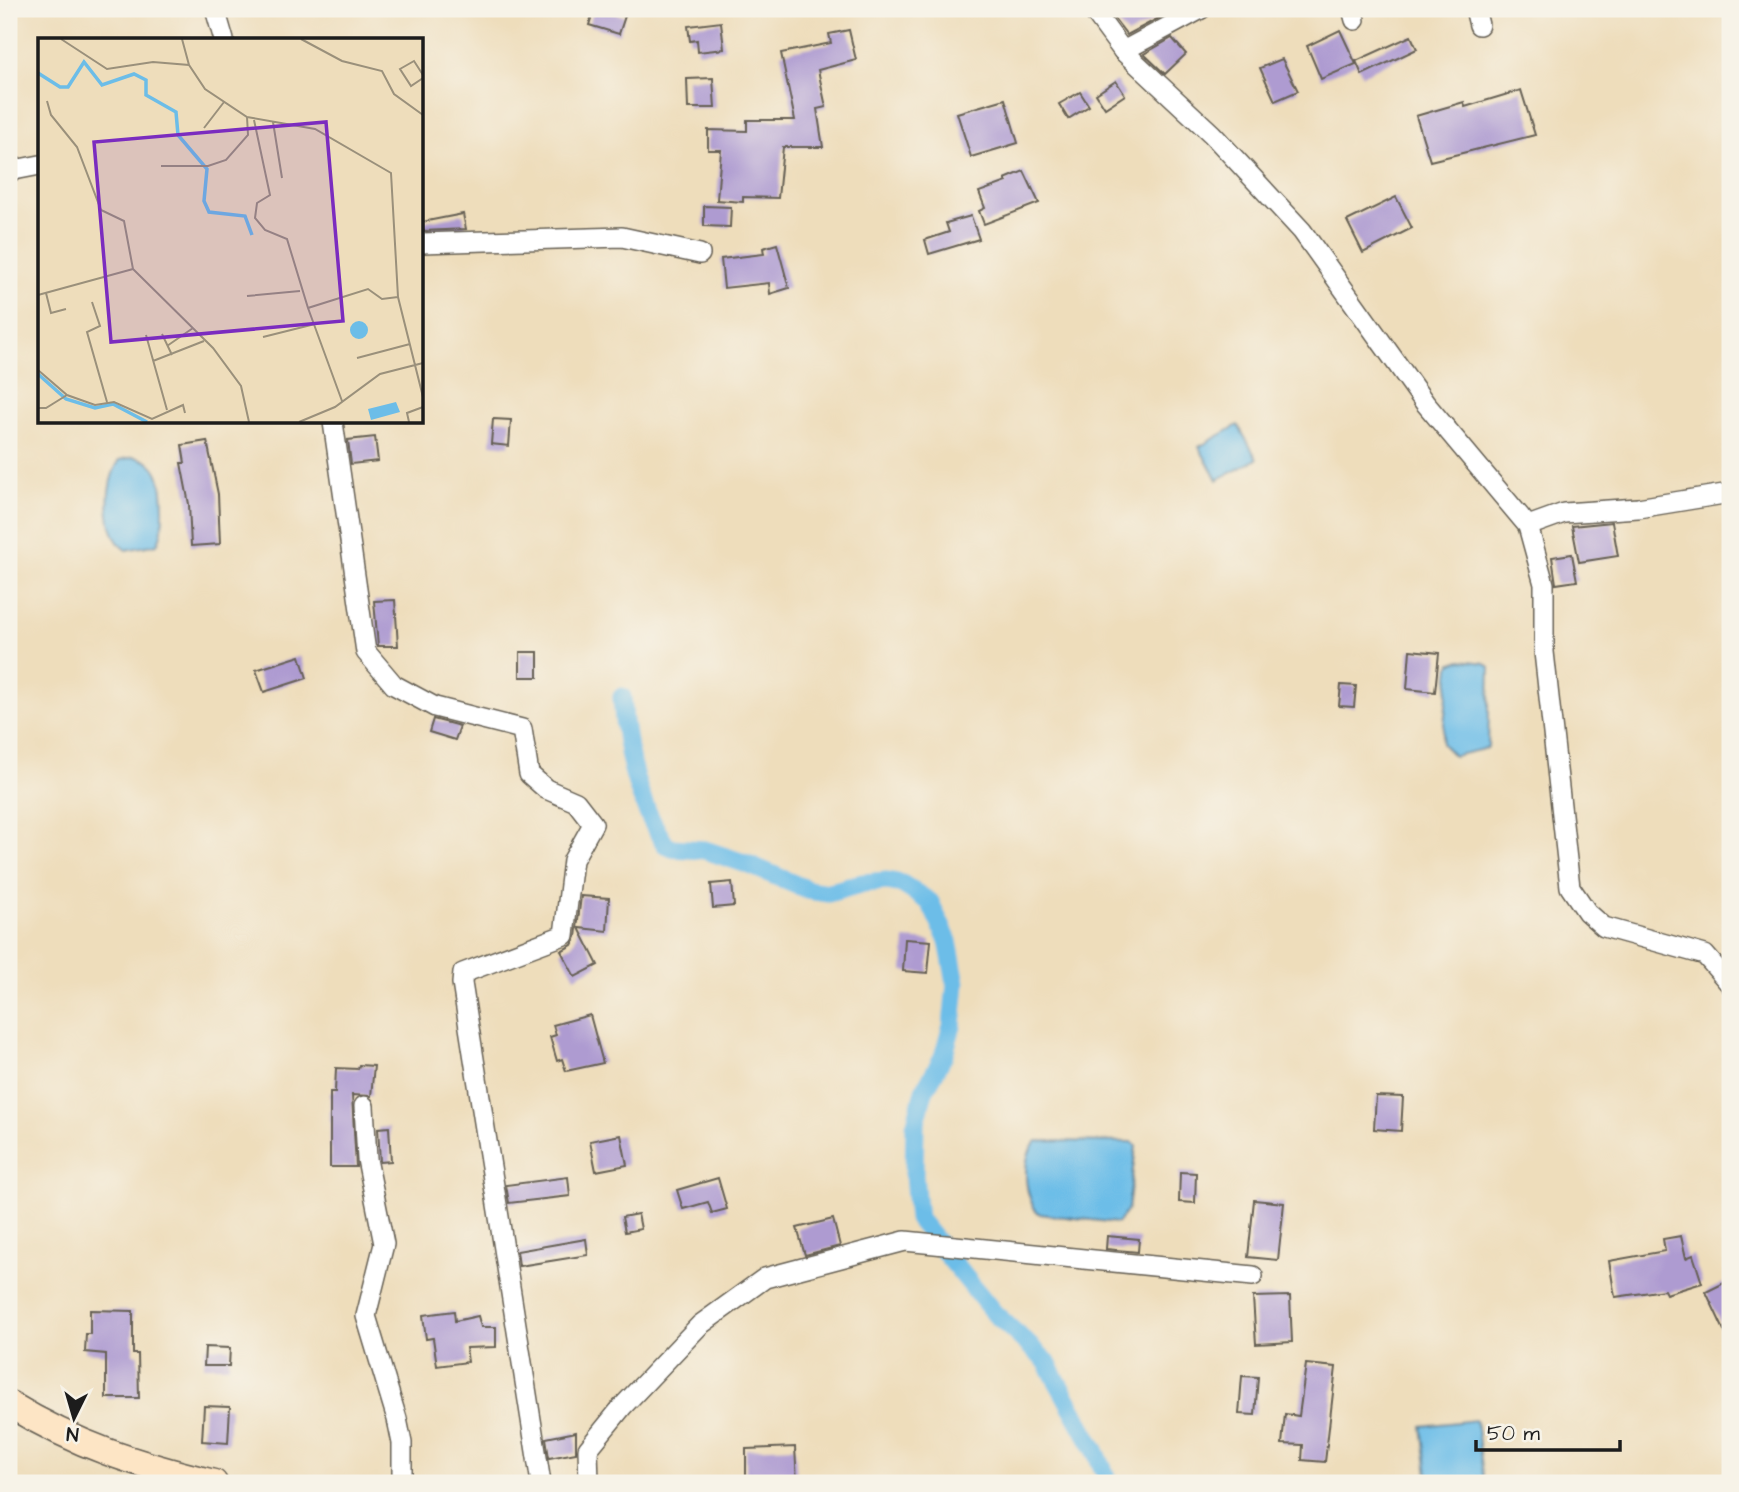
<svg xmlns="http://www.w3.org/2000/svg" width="1739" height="1492" font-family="'Architects Daughter',sans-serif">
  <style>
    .water { fill: #6cbde8; stroke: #446c82; stroke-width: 2 }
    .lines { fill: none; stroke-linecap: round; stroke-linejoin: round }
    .canal { stroke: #6cbde8; stroke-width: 19 }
    .building { fill: #ae9bd1 }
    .minor-casing { stroke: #666054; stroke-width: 22 }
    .secondary-casing { stroke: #666054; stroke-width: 29 }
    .minor { stroke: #fff; stroke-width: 19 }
    .secondary { stroke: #fde5c5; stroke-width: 26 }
    .inset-river { fill: none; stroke: #6cbde8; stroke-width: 3.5 }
    .inset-road { fill: none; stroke: #9a907b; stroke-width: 2 }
    .view { fill: #7b2cbf; fill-opacity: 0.15; stroke: #7b2cbf; stroke-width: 3.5 }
    .inset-edge { fill: none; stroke: #1c1c1c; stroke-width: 3.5 }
  </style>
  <rect width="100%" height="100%" fill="#f7f3e8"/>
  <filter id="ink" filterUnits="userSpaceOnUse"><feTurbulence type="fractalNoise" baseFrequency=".0143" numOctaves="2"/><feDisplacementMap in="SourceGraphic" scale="14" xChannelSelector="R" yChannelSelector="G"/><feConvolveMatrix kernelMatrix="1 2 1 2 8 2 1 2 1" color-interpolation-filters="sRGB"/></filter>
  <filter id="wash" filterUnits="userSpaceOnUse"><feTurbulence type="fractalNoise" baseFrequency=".00686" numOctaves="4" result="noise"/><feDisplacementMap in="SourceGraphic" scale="28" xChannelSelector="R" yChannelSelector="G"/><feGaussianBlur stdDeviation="1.57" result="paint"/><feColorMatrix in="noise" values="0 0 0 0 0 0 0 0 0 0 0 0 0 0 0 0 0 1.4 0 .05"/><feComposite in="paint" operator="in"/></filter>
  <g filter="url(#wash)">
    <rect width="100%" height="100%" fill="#edb"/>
    <g class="water">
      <path d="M1238,425l19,34 -40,21 -18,-33z"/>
      <path d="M134,457c9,2 18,5 23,15 7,14 9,59 0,72l-31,6c-23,-15 -22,-69 -6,-90z"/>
      <path d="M1461,660l24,3 5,4 -2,81 -34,8 -12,-12 8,-77 2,-4z"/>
      <path d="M1037,1141l95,1 4,4 -8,63 -11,14 -77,-9c-16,-11 -20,-61 -3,-73z"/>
      <path d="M1476,1420l8,63h-55l-7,-57z"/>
    </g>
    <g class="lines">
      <path class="canal" d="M622,697c3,52 14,103 43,147l7,4 33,2 45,15 58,25 20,3 35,-10 24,-2 15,3 28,18 18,39 8,42 -4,43 -9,31 -19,34 -9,35 -1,49 4,44 76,94 52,48 49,89 14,33"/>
    </g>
    <g id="blocks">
      <g class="building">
        <path d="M594,9l31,7 -6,18 -30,-9z"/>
        <path d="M1107,9h69l-49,26z"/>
        <path d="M721,22l3,27 -26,3 -1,-12 -7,1 -2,-15z"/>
        <path d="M849,30l7,30 -38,10 8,37 -9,2 6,38h-40l-5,51 -35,-1v5l-26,-2 4,-50h-13v-20l39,1v-11h48l-14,-67 50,-10 -2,-9z"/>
        <path d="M1340,30l16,34 -35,15 -14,-33z"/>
        <path d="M1411,36l6,13 -55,26 -6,-14z"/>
        <path d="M1172,38l14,16 -21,20 -21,-20z"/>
        <path d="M1282,59l16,32 -23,10 -15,-33z"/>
        <path d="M713,78l2,30h-27l-1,-29z"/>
        <path d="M1116,81l9,14 -20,13 -9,-14z"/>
        <path d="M1521,90l14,45 -105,26 -14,-45 48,-14 1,5z"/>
        <path d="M1080,92l9,14 -21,13 -9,-15z"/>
        <path d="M1005,99l13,44 -47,14 -14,-44z"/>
        <path d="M1024,171l15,32 -55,21 -5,-13 6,-3 -6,-16 28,-10 -2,-3z"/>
        <path d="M1396,197l16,31 -49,25 -16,-32z"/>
        <path d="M704,206l27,1 -1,20 -26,-1z"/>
        <path d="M463,214l3,15 -43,2 -1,-9z"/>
        <path d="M971,216l8,23 -50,15 -4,-14 24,-8 -3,-9z"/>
        <path d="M777,244l12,44 -19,6 -1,-11 -45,5 -3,-29 43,-5 -1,-6z"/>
        <path d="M493,419l18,1 -2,26 -18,-2z"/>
        <path d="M375,437l3,24 -27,3 -3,-24z"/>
        <path d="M207,441l11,53 2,50 -29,2 -2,-42 -8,-41h4l-3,-18z"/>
        <path d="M1612,522l6,34 -39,6 -7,-36z"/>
        <path d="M1572,554l5,27 -21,3 -4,-27z"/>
        <path d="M395,600l3,46h-20l-4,-45z"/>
        <path d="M1410,650l29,3 -4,39 -28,-3z"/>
        <rect x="520" y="652" width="18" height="25"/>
        <path d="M300,656l7,22 -43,14 -8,-22z"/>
        <path d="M1341,685l15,1 -2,21 -15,-1z"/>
        <path d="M433,719l27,7 -5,14 -26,-8z"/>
        <path d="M732,882l2,24 -21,2 -2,-24z"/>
        <path d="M581,896l28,2 -2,33 -28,-3 19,37 -23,12 -14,-26 11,-6 4,-8z"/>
        <path d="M905,939l26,2 -3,32 -25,-2z"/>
        <path d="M590,1015l13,48 -37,8 -4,-12 -5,2 -7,-24 6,-2 -3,-10z"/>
        <path d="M359,1065l15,1 -3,30 -19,-1 4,72h-26v-75h5l1,-24 22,1z"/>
        <path d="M1376,1096l27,1 -2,34 -27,-2z"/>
        <path d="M389,1127l2,34 -11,1 -2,-34z"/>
        <path d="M621,1135l6,30 -31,6 -6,-30z"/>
        <path d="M1180,1172l16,1 -1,30 -16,-1z"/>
        <path d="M568,1177l2,19 -61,7 -3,-18z"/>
        <path d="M718,1178l9,31 -15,4 -4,-11 -25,7 -6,-19z"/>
        <path d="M1254,1200l30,3 -6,57 -30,-3z"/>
        <path d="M638,1214l3,15 -16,3 -3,-15z"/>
        <path d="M833,1219l7,27 -35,9 -8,-27z"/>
        <path d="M1107,1236l32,3 -1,13 -32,-3z"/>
        <path d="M1681,1236l5,22 7,-3 9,28 -36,11 -2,-4 -49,7 -6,-36 56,-10 -2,-12z"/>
        <path d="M586,1239l2,16 -69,11 -2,-15z"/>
        <path d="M1730,1280v63l-24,-51z"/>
        <path d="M1290,1296l2,46 -36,2 -3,-47z"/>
        <path d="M90,1310l43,1v43h5l1,44h-33v-44l-21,-2 1,-18h4z"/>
        <path d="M454,1311l1,10 23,-5 3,11h15v20l-30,1 2,14 -31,4 -4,-28 -7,1 -3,-24z"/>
        <path d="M205,1347l25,1 -1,18h-25z"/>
        <path d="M1306,1364l30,3 -11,95 -23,-2 1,-15 -21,-1 3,-30 14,2z"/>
        <path d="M1242,1376l16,1 -3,38 -16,-1z"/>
        <path d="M204,1406l26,1 -2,36 -26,-2z"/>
        <path d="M576,1432v21l-27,5 -3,-20z"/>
        <path d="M795,1447l2,36h-51v-34z"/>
      </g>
    </g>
  </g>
  <g filter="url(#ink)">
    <use href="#blocks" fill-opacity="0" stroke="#666054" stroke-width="2"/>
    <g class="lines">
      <g class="minor-casing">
        <g id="minor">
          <path d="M215,9l9,31"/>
          <path d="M1092,9l31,42 89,83 90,97 123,172 103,123 16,58v68l26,235 17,25 17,15 101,28 25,29"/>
          <path d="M1352,9l3,11"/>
          <path d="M1475,9l4,16"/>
          <path d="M1123,51l78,-42"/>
          <path d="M9,171l31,-6"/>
          <path d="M422,243l200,-6 78,17"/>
          <path d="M333,422l33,230 28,33 41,22 87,22 7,45 17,15 30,13 17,22 -20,36 -9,75 -101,38 -1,10 79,500"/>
          <path d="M1528,526l36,-13 74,-5 92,-15"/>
          <path d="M364,1106l3,53 17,85 -18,72 31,103 5,24v40"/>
          <path d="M589,1483l-1,-34 34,-42 78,-82 65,-47 140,-37 348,35"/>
        </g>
      </g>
      <g class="secondary-casing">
        <path id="secondary" d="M9,1404c69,42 127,60 205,79"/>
      </g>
      <use href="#minor" class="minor"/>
      <use href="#secondary" class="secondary"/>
    </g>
  </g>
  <g transform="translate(38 38)">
    <rect width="385" height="385" fill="#edb"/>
    <path d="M312 292a9 9 0 1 1 18 0a9 9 0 1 1-18 0ZM358,364l4,10 -29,8 -3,-11z" fill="#6cbde8"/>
    <path class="inset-river" d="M0,35l22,14h8l16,-25 18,23 32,-11 12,6v15l30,17 2,23 29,34 -3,32 5,11 36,4 7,19M0,336l28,25 29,9 18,-4 34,18"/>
    <path class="inset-road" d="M23,1l46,30 46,-7 36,3 16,24 42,28 68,12 76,44 7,124 25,100M144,1l7,26M263,1l41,22 40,10 12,23 29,21M385,37l-9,-14 -14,8 11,17 12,-8M9,63l4,14 26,32 24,63 23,11 9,48 80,79 28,38 8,36M216,82l16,75 -13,8 -2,15 10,12 22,9 21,69M235,84l9,56M166,90l20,-26M123,128h47l18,-6 22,-25 -1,-18M8,255l5,20 15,-4M0,257l95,-26M209,258l53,-5M54,264l8,24 -13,6 20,70M124,296l10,21M108,297l21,75M225,299l52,-13M129,308l26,-18M319,320l53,-14M115,323l51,-20M0,332l29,25 28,10 19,-3 38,17 31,-14 2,8M304,363l-34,-93 60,-19 14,10 16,-2M0,370h8l21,-13M261,384l36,-15 45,-33 43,-11M371,384l-2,-9 16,-6"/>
    <path class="view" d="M288,84l17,199 -232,21 -17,-200z"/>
    <rect width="385" height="385" class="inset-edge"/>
  </g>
  <rect width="1739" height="1492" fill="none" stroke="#f7f3e8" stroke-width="35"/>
  <g transform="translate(74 1418) rotate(185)" stroke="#f7f3e8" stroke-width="5" paint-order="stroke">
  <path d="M0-5L12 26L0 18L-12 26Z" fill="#1c1c1c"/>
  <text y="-10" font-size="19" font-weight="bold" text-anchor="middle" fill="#1c1c1c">N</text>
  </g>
  <path d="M1476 1440v10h144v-10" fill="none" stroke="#1c1c1c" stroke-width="3.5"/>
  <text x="1487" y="1440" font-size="21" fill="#1c1c1c" stroke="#f7f3e8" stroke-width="5" paint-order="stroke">50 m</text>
</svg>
